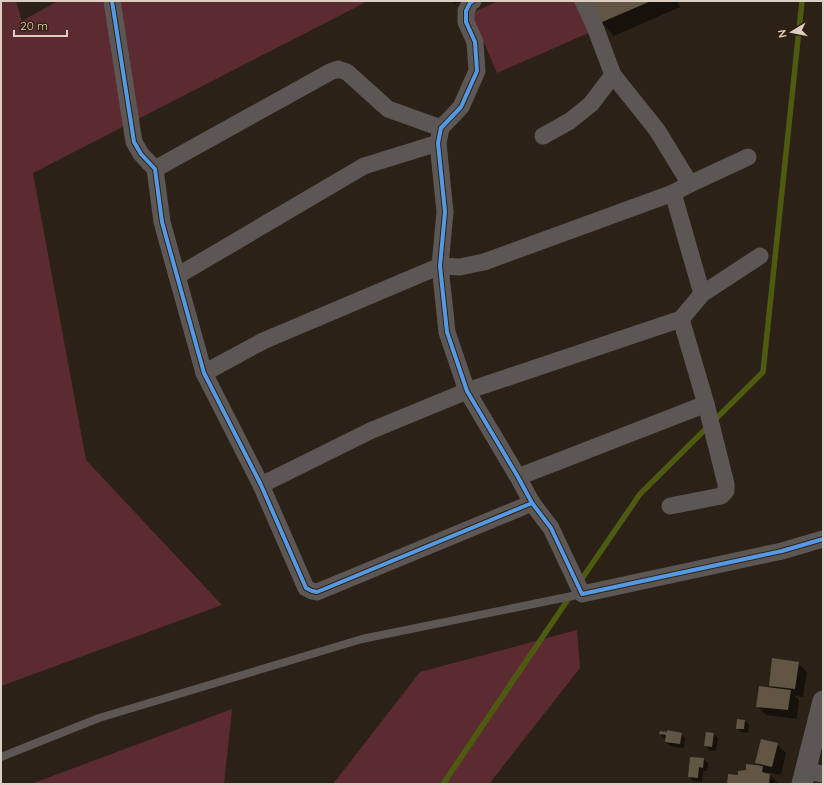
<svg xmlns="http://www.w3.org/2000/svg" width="824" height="785" font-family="Quicksand,sans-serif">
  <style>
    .green { fill: #5b2b31 }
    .shadow { fill: #0007 }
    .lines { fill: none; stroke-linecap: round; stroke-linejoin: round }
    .stream { stroke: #4e5a10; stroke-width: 5.5 }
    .building { fill: #605643 }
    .service { stroke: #5c5755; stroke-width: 8 }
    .minor { stroke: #5c5755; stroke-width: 17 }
    .tertiary { stroke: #5c5755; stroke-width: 21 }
    .cycleway-casing { stroke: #33220f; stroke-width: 6 }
    .cycleway { stroke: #5399e6; stroke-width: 4 }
  </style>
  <rect width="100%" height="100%" fill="#2b2117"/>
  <g class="green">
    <path d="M1,1h15l6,20 36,-20h310l-335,172 53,287 136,145 -221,81z"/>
    <path d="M499,1h81l13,30 -96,42 -26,-60z"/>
    <path d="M577,630l3,38 -91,116h-156l87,-112z"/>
    <path d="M232,709l-8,75h-193z"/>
  </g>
  <g class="shadow">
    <path d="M451,1h9v1l-6,2z"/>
    <path d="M592,1h85l3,6 -66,29 -13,-14z"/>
    <path d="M798,663l9,9 -4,25 -8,-1 4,4 -2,19 -31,-4 -9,-9 16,-17 -3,-4z"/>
    <path d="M745,721l4,4 -1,8 -7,-1 -4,-4z"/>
    <path d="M660,734h21l4,4 -1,10 -14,-2 -4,-4 1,-4h-3z"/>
    <path d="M714,734l4,4 -2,13 -7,-1 -4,-4z"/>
    <path d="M777,744l9,9 -5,22 -14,-3 12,12h-51l11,-8 22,-9 -4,-4z"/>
    <path d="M703,759l5,4 -1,8h-4l-1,11 -9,-1 -4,-5z"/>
  </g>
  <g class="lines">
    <g class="stream">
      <path d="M579,583l61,-89 123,-122 39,-371"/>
      <path d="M443,784l128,-189"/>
    </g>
  </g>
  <g class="building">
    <path d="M590,1h61l-51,22z"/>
    <path d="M772,658l27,4 -4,27 -26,-3z"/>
    <path d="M759,686l32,4 -3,20 -32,-3z"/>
    <path d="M737,719l8,1 -1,9h-8z"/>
    <path d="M667,730l15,3 -2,11 -15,-2 1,-7 -7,-1 1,-3 7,1z"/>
    <path d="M706,732l8,1 -2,14 -8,-1z"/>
    <path d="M761,739l17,4 -6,24 -17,-4z"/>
    <path d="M690,757l14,1 -1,10 -4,-1 -1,11 -10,-1z"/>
    <path d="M746,764l17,2 -1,6 8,2 -1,10h-42l1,-10 10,1v-4l8,-1z"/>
  </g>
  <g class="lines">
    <path class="service" d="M1,757l98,-39 263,-79 220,-45"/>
    <g class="minor">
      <path d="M112,1l22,141 7,12 14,15 7,53 42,151 57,112 45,103 6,3 5,1 215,-89"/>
      <path d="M473,1l-3,2 -4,8v11l9,20 2,29 -16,36 -20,21 -3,15 7,69 -5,54 7,66 20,59 51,86 14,26 19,25 31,66 200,-43 41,-12"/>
      <path d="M583,1l12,26 18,48 44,55 33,54 -17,9 29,101 -21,25 25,85 20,80v7l-5,5 -51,10"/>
      <path d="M543,136l27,-15 21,-17 22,-29"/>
      <path d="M155,169l175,-97 8,-3 9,3 41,37 53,19"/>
      <path d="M690,184l58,-27"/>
      <path d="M177,276l187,-110 74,-23"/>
      <path d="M702,294l58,-38"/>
      <path d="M204,373l59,-32 177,-75 20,1 24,-5 189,-69"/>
      <path d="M518,477l188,-73"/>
      <path d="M261,485l109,-54 97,-40 214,-72"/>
      <path d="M805,771l18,3"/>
    </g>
    <path class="tertiary" d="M802,784l21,-83"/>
    <g class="cycleway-casing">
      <g id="cycleway">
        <path d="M112,1l22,141 7,12 14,15 7,53 42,151 57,112 45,103 6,3 5,1 215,-89"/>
        <path d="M473,1l-3,2 -4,8v11l9,20 2,29 -16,36 -20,21 -3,15 7,69 -5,54 7,66 20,59 51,86 14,26 19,25 31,66 200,-43 41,-12"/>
      </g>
    </g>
    <use href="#cycleway" class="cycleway"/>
  </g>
  <rect width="824" height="785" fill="none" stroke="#dbcfc3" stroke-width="4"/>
  <g transform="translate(792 32) rotate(260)" stroke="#33220f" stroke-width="3" paint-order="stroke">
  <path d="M0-3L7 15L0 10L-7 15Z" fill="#dbcfc3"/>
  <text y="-6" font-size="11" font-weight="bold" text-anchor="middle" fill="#dbcfc3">N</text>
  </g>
  <path d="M14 30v6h53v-6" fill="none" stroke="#dbcfc3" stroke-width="2"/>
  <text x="20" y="30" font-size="12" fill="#dbcfc3" stroke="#33220f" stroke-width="3" paint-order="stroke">20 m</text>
</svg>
